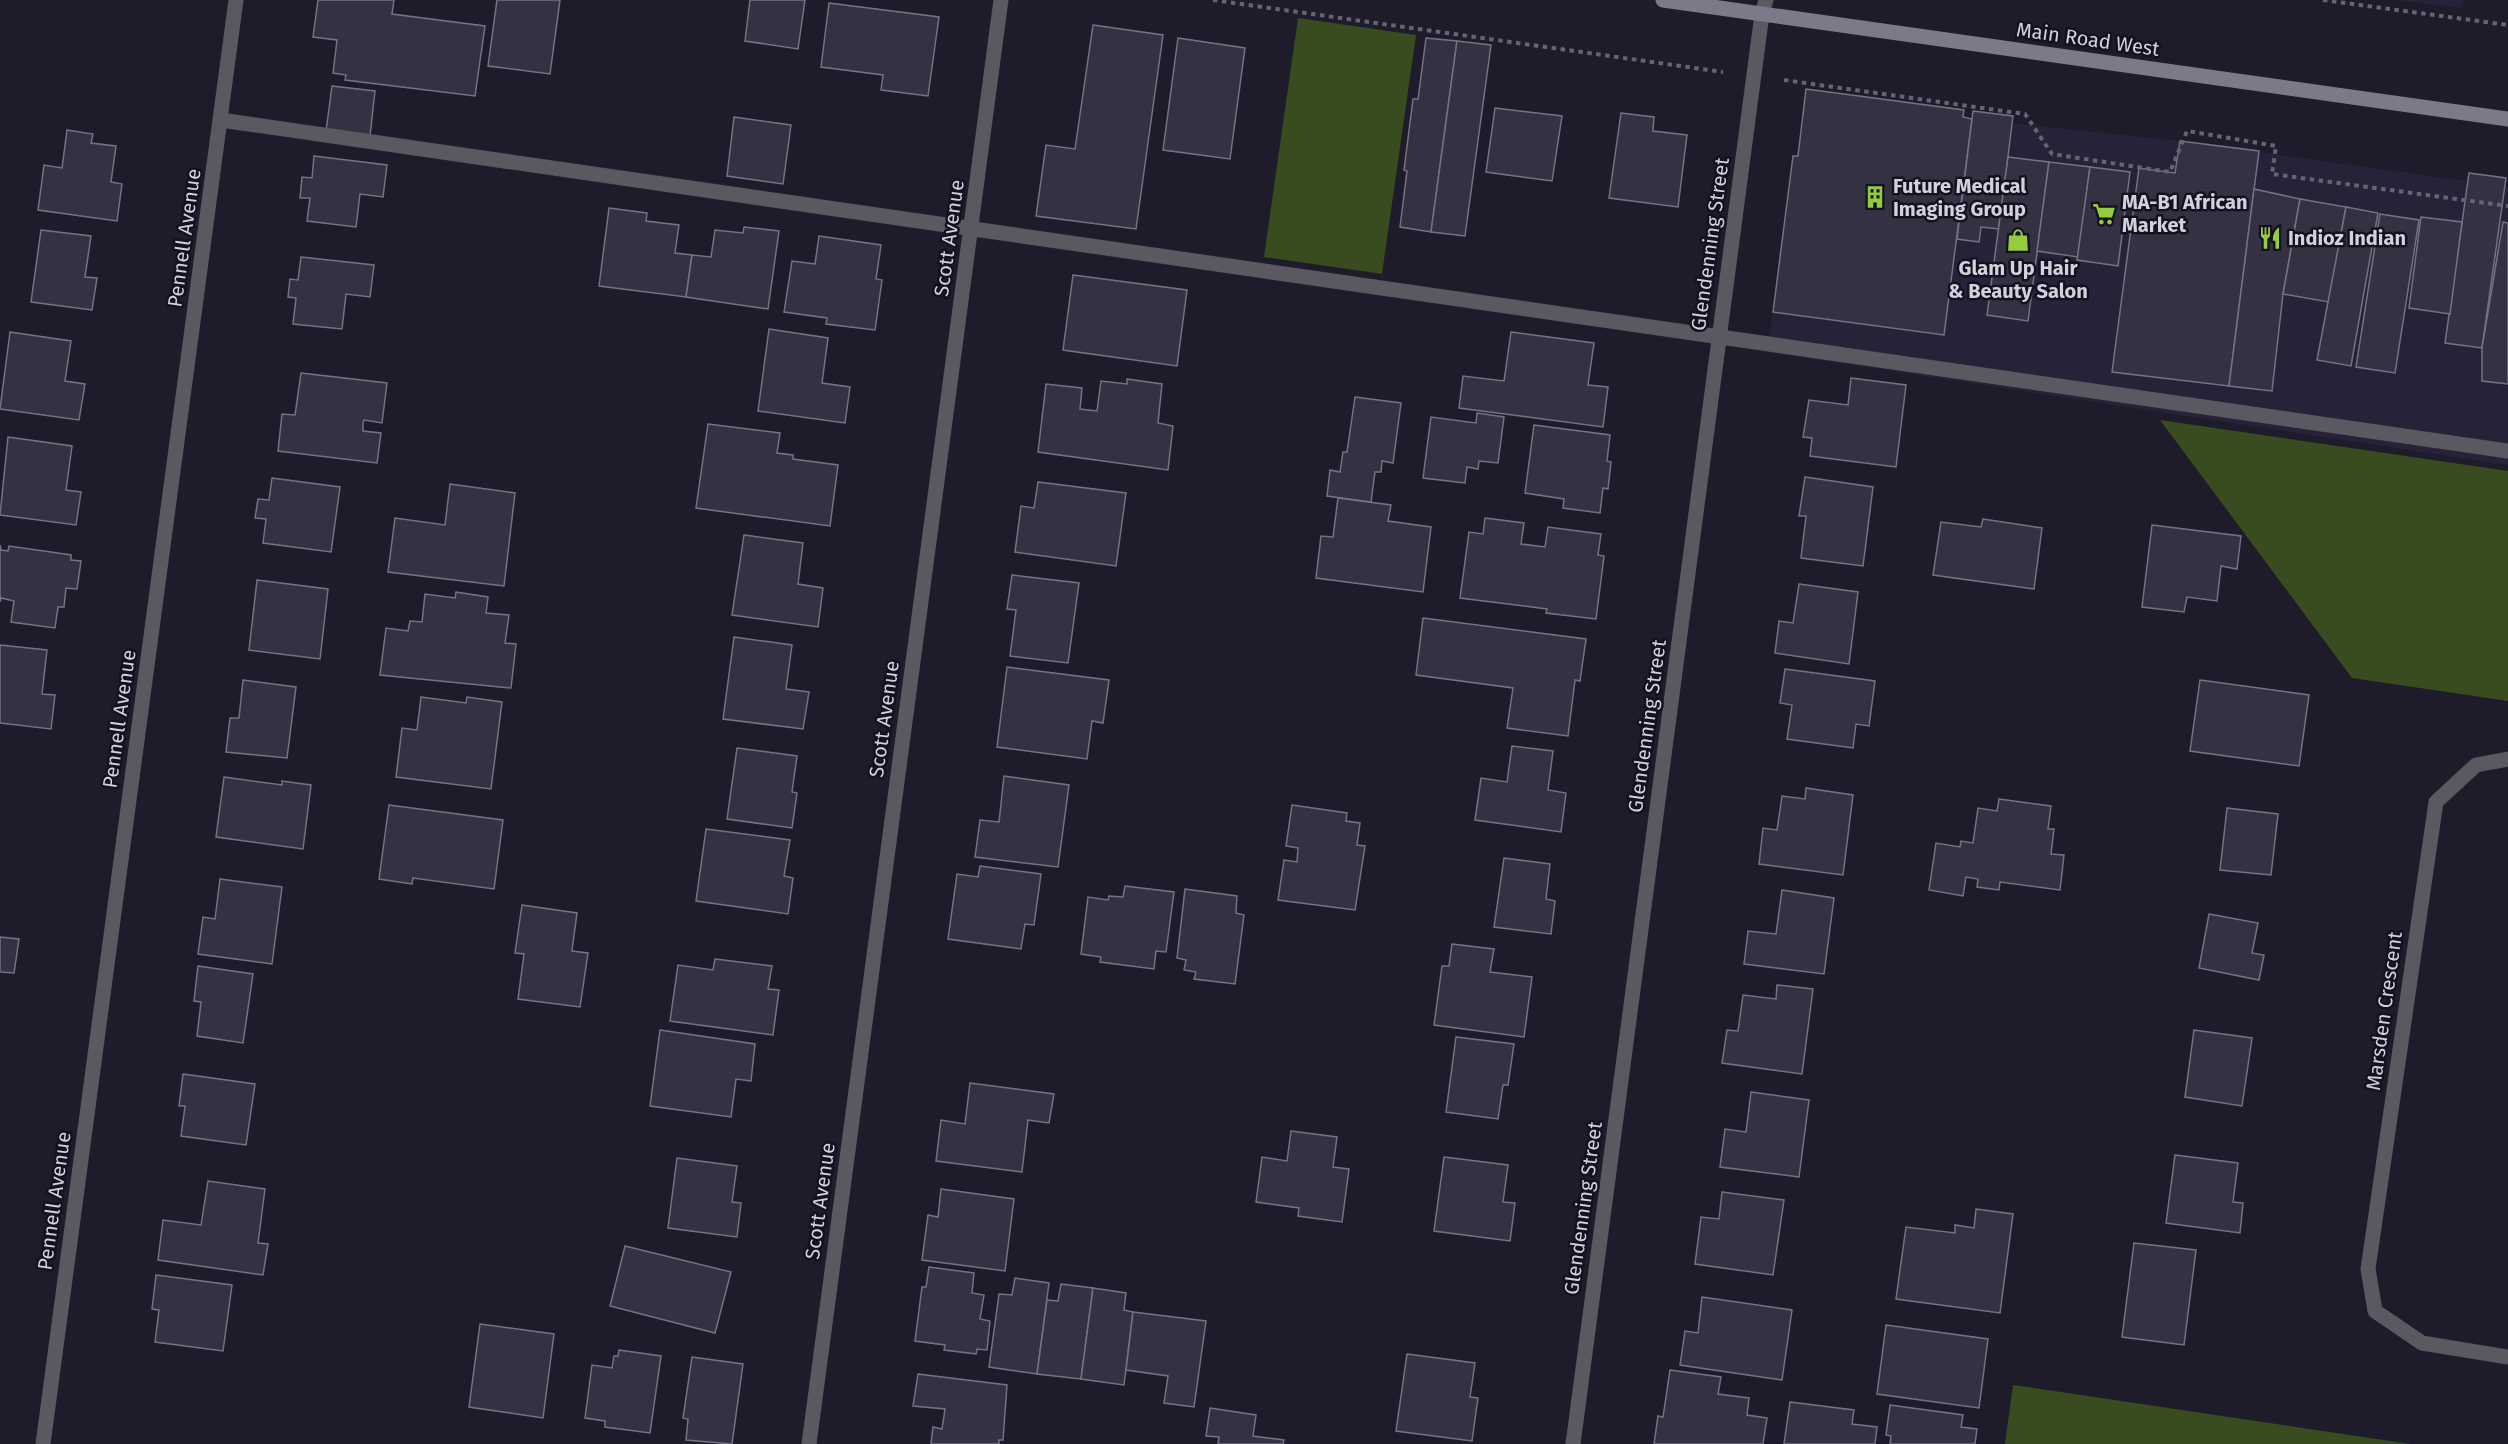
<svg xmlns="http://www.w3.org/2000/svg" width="2508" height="1444" font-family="'Fira Sans',sans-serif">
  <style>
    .built { fill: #262238 }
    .green { fill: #394c1f }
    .building { fill: #343143; stroke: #757285; stroke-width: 1.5 }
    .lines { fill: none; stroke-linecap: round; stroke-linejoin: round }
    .path { stroke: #666471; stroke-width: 4; stroke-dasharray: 4.5 4.5; stroke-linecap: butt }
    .service { stroke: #5a5861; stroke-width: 15 }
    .minor { stroke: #5a5861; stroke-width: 15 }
    .secondary { stroke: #7c7a88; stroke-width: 15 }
    .labels { text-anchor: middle; stroke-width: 5; stroke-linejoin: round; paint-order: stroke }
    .street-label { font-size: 20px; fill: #d2d1dc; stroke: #141121 }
    .poi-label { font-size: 20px; font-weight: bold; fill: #d2d1dc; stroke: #141121; text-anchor: start }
  </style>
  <rect width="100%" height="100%" fill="#1e1b2a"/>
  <g class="built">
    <path d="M2396,0h67l-1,8z"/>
    <path d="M1806,96l166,23 208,22 328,46v278l-741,-113z"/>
  </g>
  <g class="green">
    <path d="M1298,18l118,17 -34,239 -118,-17z"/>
    <path d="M2160,420l348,51v230l-156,-23z"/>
    <path d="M2013,1385l397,59h-405z"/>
  </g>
  <g class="building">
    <path d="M318,0h76l-2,14 93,12 -10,70 -130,-16 1,-5 -13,-2 4,-33 -24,-3z"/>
    <path d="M497,0h63l-10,74 -62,-8z"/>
    <path d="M750,0h55l-7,49 -53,-8z"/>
    <path d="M829,3l110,14 -11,79 -47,-6 2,-15 -62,-8z"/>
    <path d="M1093,25l70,10 -27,194 -100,-13 10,-71 29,4z"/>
    <path d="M1178,38l67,10 -15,111 -67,-9z"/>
    <path d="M1426,38l31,3 -26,191 -31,-5 7,-56 -3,-1 9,-71h5z"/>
    <path d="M1457,41l34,4 -26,191 -34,-4z"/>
    <path d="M332,86l43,5 -5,45 -44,-5z"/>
    <path d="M1806,89l158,21 -1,7 9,2 -28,216 -171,-23 20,-156h5z"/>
    <path d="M1495,108l67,8 -10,65 -66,-9z"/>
    <path d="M1973,111l40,5 -14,113 -18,-2 -2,15 -22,-3z"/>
    <path d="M1621,113l33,4 -1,14 34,4 -9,72 -69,-9z"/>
    <path d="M734,117l57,8 -8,59 -56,-8z"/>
    <path d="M67,130l26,4 -2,9 25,3 -5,36 11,2 -5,37 -79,-11 6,-45 18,3z"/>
    <path d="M2180,141l79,10 -30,235 -117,-14 27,-204 36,5z"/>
    <path d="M314,156l73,9 -4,32 -23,-3 -4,33 -49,-6 3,-23h-10l2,-21 10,1z"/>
    <path d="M2008,157l41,5 -21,159 -41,-6z"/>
    <path d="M2049,162l41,5 -12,90 -41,-6z"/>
    <path d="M2090,167l40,5 -12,94 -41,-6z"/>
    <path d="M2469,173l37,5 -24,170 -37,-5z"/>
    <path d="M2254,189l46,10 -17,95 -11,97 -43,-5z"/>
    <path d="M2300,199l46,8 -17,95 -46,-8z"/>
    <path d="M2346,207l32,6 -27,153 -34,-6z"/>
    <path d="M609,208l38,5 -1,8 33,4 -4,28 17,2 -6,42 -87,-11z"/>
    <path d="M2380,214l39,6 -24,153 -39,-6z"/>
    <path d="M2421,217l41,5 -12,92 -41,-6z"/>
    <path d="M2503,222l5,1v161l-26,-3v-33z"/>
    <path d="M744,227l35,4 -11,78 -82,-12 6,-42 19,2 4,-27 28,3z"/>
    <path d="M41,230l50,6 -6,41 12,1 -5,32 -61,-8z"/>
    <path d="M819,236l62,9 -5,34 6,1 -7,50 -49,-6 1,-6 -43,-6 8,-51 23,3z"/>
    <path d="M301,257l73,8 -4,32 -24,-3 -4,35 -49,-5 3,-26 -8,-1 2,-18 8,1z"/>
    <path d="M1073,275l114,15 -10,76 -114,-16z"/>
    <path d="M769,329l59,9 -6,45 28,4 -5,36 -87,-12z"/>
    <path d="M10,332l61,9 -6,40 20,3 -6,36 -79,-11z"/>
    <path d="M1511,332l83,11 -6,42 20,2 -5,40 -144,-19 4,-32 41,5z"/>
    <path d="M301,373l86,10 -5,40 -18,-3 -1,3v8l18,2 -4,30 -99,-12 4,-37 13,1z"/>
    <path d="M1851,378l55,7 -10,82 -86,-11 2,-18 -9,-1 6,-37 39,5z"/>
    <path d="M1127,379l35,5 -4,39 15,3 -5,44 -130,-18 8,-68 36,4 -2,21 17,2 4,-30 26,3z"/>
    <path d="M1355,397l46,6 -8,60 -11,-2 -1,11h-6l-4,30 -44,-6 3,-26 10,2 3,-20h4z"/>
    <path d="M1477,413l27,4 -6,46 -19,-2 -1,8 -11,-2 -2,16 -42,-5 8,-61 45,6z"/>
    <path d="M708,424l72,9 -3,20 16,2v4l45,6 -8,61 -134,-18z"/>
    <path d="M1534,425l76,10 -3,26 4,1 -3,27 -5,-1 -3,25 -37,-5 1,-9 -39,-6z"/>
    <path d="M8,437l64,9 -6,44 15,2 -5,33 -76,-10z"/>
    <path d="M1805,477l68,10 -10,79 -62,-8 5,-42h-7z"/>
    <path d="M272,478l68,9 -9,65 -68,-9 3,-24 -11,-1 3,-19 11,1z"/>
    <path d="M1038,482l88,11 -10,73 -101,-14 6,-46 13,2z"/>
    <path d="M450,484l65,9 -11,93 -116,-14 7,-54 50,7z"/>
    <path d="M1338,498l53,7 -3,16 43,6 -8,65 -107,-14 5,-42 12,1z"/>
    <path d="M1485,518l39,5 -3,21 24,3 3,-20 53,7 -3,21 6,1 -8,63 -50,-6 1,-4 -87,-11 9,-66 14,2z"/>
    <path d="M1983,519l59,9 -8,61 -101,-14 8,-53 40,5z"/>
    <path d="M2152,525l89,11 -4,33 -16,-3 -4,35 -30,-4 -3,15 -42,-5z"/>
    <path d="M744,535l59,8 -5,41 25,4 -5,39 -86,-12z"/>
    <path d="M0,545l1,5 7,1 1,-5 56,8 6,1v5l10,1 -4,28 -11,-1 -2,19h-6l-3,21 -44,-6 3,-21 -13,-3 -1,4z"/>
    <path d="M1012,575l67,8 -11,80 -58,-7 6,-46 -9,-1z"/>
    <path d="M257,580l71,9 -8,70 -71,-9z"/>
    <path d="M1799,584l59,8 -9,72 -74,-11 4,-32 14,2z"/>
    <path d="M456,592l32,5 -2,16 23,2 -4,28 11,1 -5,44 -131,-13 6,-47 22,3 2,-10 12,1 3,-28 30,4z"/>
    <path d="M1423,618l163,21 -6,42 -5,-1 -7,56 -61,-8 6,-40 -97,-13z"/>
    <path d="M734,637l58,8 -6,44 23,3 -6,37 -80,-10z"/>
    <path d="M0,645l47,5 -5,44 13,1 -4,34 -51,-6z"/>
    <path d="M1007,667l102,13 -6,43 -11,-2 -5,38 -90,-12z"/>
    <path d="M1785,669l90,12 -6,45 -13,-2 -3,24 -66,-9 5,-34 -12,-2z"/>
    <path d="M243,680l53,7 -9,71 -61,-6 4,-34h9z"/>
    <path d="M2200,680l109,15 -10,71 -109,-15z"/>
    <path d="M421,697l45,6 1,-6 35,5 -11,87 -95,-12 6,-49 15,2z"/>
    <path d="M1512,746l41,5 -5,39 18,3 -5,39 -86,-12 6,-42 26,4z"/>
    <path d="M737,748l60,8 -5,36 5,1 -5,35 -65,-9z"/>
    <path d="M1004,776l65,9 -11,82 -83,-10 5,-37 19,2z"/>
    <path d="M224,777l58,8v-4l29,4 -8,64 -87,-12z"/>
    <path d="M1806,788l47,7 -10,80 -84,-11 4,-36 14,2 5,-34 23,3z"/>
    <path d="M1999,799l52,7 -3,23h6l-3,25 13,1 -4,35 -60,-8 -1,8 -22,-3 1,-8 -12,-2 -3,19 -34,-6 7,-47 24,4 1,-6 12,2 5,-35 19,3z"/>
    <path d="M389,805l114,15 -9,69 -81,-11 -1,6 -33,-5z"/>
    <path d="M1292,805l55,8 -1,8 14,2 -3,22 8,1 -10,64 -77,-10 6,-40 13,2 1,-14 -12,-2z"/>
    <path d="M2227,808l51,6 -7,61 -51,-5z"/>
    <path d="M706,829l84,11 -6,36 9,2 -5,36 -92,-13z"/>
    <path d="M1504,858l46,6 -4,35 9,2 -4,33 -57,-7z"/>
    <path d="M980,866l61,8 -7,51 -9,-1 -4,25 -73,-10 9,-65 21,3z"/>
    <path d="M220,879l62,8 -10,77 -74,-10 5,-37 12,2z"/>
    <path d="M1125,886l49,6 -8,60 -10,-1 -2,18 -54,-7 1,-5 -20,-3 7,-57 20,3 1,-4 14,1z"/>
    <path d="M1185,889l52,7 -1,17 8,2 -9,69 -41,-5 2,-7 -12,-2 2,-10 -9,-2z"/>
    <path d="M1782,890l52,8 -10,76 -80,-10 4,-33 28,3z"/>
    <path d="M522,905l55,8 -5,38 16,2 -8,54 -62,-8 6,-45 -9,-1z"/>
    <path d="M2209,914l49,9 -6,30 12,2 -5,25 -60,-12z"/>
    <path d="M0,937l19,2 -5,34 -14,-1z"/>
    <path d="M1452,944l42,5 -4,23 42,5 -8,60 -90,-12 8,-59h7z"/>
    <path d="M715,959l57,7 -4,23 11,1 -6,45 -103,-14 8,-56 35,5z"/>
    <path d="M198,966l55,8 -10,69 -46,-7 4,-34 -7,-1z"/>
    <path d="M1777,985l36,4 -11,85 -80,-11 5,-33 11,1 5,-36 33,4z"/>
    <path d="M660,1030l95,14 -4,37 -15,-2 -5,38 -81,-11z"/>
    <path d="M2194,1030l58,8 -10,68 -57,-9z"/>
    <path d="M1456,1037l58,7 -6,41h-5l-5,34 -52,-7z"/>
    <path d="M183,1074l72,10 -9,61 -65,-9 4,-30h-6z"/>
    <path d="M970,1083l84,11 -5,29 -21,-3 -6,52 -86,-11 5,-41 24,4z"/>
    <path d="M1751,1092l58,8 -10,77 -79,-10 5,-38 21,3z"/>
    <path d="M1291,1131l46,6 -4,30 16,2 -7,53 -44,-6 1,-8 -43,-6 6,-45 25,4z"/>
    <path d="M2175,1155l63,8 -5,39 10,1 -3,30 -74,-10z"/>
    <path d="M1444,1157l64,8 -5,37 12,1 -5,38 -76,-10z"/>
    <path d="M677,1158l60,8 -5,36 9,1 -4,34 -69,-9z"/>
    <path d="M208,1181l57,8 -7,54 10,1 -5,31 -105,-15 5,-40 38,5z"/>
    <path d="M941,1189l73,10 -9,72 -83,-11 6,-45 10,2z"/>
    <path d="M1722,1192l62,8 -11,75 -78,-11 6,-47 18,2z"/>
    <path d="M1976,1209l37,5 -13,99 -104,-14 10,-72 49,6v-8l19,3z"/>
    <path d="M2134,1243l62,7 -12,95 -62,-8z"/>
    <path d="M625,1246l106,26 -16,61 -105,-27z"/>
    <path d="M929,1267l45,6 -2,20 12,2 -4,24 10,2 -3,29 -10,-1 -1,5 -32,-4 1,-5 -30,-4 7,-54h4z"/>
    <path d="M156,1275l76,10 -9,66 -68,-9 4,-32 -7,-1z"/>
    <path d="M1015,1278l34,5 -12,91 -48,-7 10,-73 13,1z"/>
    <path d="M1061,1284l32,4 -12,91 -44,-5 10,-74 11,1z"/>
    <path d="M1093,1288l33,5 -2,17 9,2 -9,73 -43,-6z"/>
    <path d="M1702,1297l90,13 -10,70 -102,-15 5,-34 13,2z"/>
    <path d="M1133,1312l73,9 -12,86 -30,-4 4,-27 -42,-6z"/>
    <path d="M480,1324l74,10 -11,84 -74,-11z"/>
    <path d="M1886,1325l102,14 -9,69 -102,-14z"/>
    <path d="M619,1350l42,6 -11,77 -45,-6v-6l-20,-3 7,-53 20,3 2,-12h4z"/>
    <path d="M1407,1354l68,9 -5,34 8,1 -6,43 -76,-10z"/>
    <path d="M692,1357l51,7 -11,80 -46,-4 2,-21 -5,-1z"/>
    <path d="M1670,1370l51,7 -3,17 31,4 -2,17 20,3 -4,26h-109l4,-28 5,1z"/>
    <path d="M918,1374l89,11 -4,55h-4v4h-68l2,-17 9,2 3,-20 -32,-3z"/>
    <path d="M1790,1402l64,8 -2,14 25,3 -2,17h-91z"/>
    <path d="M1890,1405l73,10 -2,12 16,2 -2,15h-85l1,-8 -5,-1z"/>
    <path d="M1210,1408l46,7 -3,21 31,4 -1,4h-65l1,-7 -13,-1z"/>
  </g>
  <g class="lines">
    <g class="path">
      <path d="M1213,0l510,72"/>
      <path d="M2323,0l185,25"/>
      <path d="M1784,80l241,34 27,40 118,18 17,-41 89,15 -4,28 236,32"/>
    </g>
    <path class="service" d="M221,120l2287,331"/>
    <g class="minor">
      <path d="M2508,759l-32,6 -40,37 -68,467 7,42 47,32 86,14"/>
      <path d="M43,1444l193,-1444"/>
      <path d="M809,1444l192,-1444"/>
      <path d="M1573,1444l189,-1430 4,-14"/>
    </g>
    <path class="secondary" d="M1663,0l845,119"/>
  </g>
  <defs>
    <g id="building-bare" transform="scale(1.8)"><path d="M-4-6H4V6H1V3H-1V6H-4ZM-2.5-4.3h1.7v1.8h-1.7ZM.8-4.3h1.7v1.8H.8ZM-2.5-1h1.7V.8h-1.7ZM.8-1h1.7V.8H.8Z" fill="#94cc3c" stroke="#141121" stroke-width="2.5" paint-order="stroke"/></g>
    <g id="supermarket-bare" transform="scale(1.8)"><path d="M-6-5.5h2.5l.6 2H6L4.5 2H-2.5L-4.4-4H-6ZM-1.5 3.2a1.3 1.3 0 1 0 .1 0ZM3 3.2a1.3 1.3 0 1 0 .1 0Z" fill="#94cc3c" stroke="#141121" stroke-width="2.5" paint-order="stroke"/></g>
    <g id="restaurant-bare" transform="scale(1.8)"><path d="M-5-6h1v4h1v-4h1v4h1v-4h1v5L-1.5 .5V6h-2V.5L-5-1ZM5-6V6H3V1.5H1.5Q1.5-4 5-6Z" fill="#94cc3c" stroke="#141121" stroke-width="2.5" paint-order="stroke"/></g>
    <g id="shop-bare" transform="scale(1.8)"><path d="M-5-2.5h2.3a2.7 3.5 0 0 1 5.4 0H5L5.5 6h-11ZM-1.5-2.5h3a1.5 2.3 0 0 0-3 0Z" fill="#94cc3c" stroke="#141121" stroke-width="2.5" paint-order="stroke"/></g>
  </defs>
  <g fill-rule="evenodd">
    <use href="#building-bare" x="1875" y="197"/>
    <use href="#supermarket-bare" x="2104" y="214"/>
    <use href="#restaurant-bare" x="2270" y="238"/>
    <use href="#shop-bare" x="2018" y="240"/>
  </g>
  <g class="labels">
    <g class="street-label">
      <text transform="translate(2088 39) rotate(8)" y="7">Main Road West</text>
      <text transform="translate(184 238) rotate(-82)" y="7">Pennell Avenue</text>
      <text transform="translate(949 238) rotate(-82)" y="7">Scott Avenue</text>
      <text transform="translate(1710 244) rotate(-82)" y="7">Glendenning Street</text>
      <text transform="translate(119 719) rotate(-82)" y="7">Pennell Avenue</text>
      <text transform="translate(884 719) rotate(-82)" y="7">Scott Avenue</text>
      <text transform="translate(1647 726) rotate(-82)" y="7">Glendenning Street</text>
      <text transform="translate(2384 1011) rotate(-82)" y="7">Marsden Crescent</text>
      <text transform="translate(54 1201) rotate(-82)" y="7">Pennell Avenue</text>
      <text transform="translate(820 1201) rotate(-82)" y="7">Scott Avenue</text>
      <text transform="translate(1583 1208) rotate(-82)" y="7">Glendenning Street</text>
    </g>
    <g class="poi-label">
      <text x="1893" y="193">Future Medical<tspan x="1893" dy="23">Imaging Group</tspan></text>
      <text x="2122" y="209">MA-B1 African<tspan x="2122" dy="23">Market</tspan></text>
      <text x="2288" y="245">Indioz Indian</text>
      <text x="2018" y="275" text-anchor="middle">Glam Up Hair<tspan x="2018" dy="23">&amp; Beauty Salon</tspan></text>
    </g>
  </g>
</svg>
